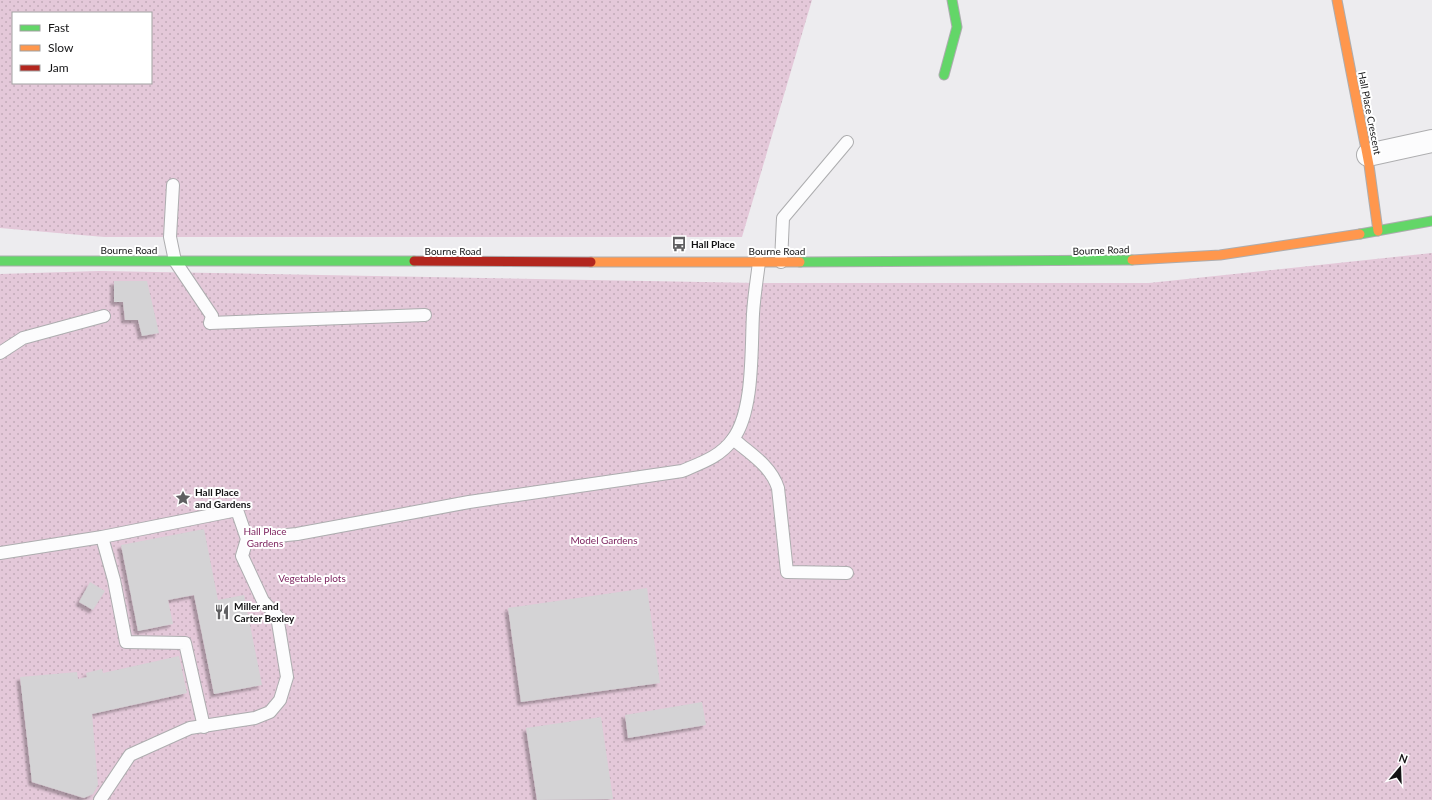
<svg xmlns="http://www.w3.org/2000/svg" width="1432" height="800" font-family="Lato,sans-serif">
	<defs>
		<pattern id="park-dots" width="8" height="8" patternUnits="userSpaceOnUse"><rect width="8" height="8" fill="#e4c8d9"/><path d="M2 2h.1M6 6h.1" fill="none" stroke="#c3abb9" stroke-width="1.8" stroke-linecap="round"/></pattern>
		<filter id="shadow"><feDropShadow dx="-3.5" dy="3.5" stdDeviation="1" flood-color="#0004"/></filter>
	</defs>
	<rect width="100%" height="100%" fill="#edecef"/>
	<g fill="url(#park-dots)" fill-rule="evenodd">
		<path d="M0 0H812L742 237H104L0 228ZM13 13H151V83H13Z"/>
		<path d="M1432 253V800H0V274L99 271 757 283H1149Z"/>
	</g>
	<g fill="#d4d3d5" filter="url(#shadow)">
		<path d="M114 281H147L159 333 142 336 138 320H125L123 302H114Z"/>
		<path d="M204 529 218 600 244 595 262 685 214 694 194 595 168 600 173 624 138 631 121 545Z"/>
		<path d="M90 582 105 591 93 610 79 602Z"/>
		<path d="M647 588 660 683 521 702 508 608Z"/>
		<path d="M179 656 187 693 92 714 98 785 93 794 84 798 32 782 20 677 77 672 78 679 87 677 86 673 102 669 103 673Z"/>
		<path d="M702 702 706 725 628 738 625 715Z"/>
		<path d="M601 717 613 799 537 800 526 728Z"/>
	</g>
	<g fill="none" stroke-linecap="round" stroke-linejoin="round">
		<g stroke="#adadaf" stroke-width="14">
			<g id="lane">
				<path d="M173 185 170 237 175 261 212 316 210 323 425 315"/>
				<path d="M781 262 783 218 847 142"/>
				<path d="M0 353 23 338 104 316"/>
				<path d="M733 439C750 453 771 466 778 488L787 572 847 573"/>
				<path d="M102 537 114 580 126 642 185 643 204 727"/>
				<path d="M247 539 297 534 469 502 682 471C701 463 720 457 733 439 754 411 751 349 753 314 754 296 757 279 759 262"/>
				<path d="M0 553 102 537 237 510 247 539 242 556 263 601 277 616 287 677 280 700 270 712 255 718 190 728 130 755 100 800"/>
			</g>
		</g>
		<g stroke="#adadaf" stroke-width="24">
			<path id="street" d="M1368 155 1432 141"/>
		</g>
		<g stroke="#adadaf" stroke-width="11">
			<g id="fast">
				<path d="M944 75 957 27 952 0"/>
				<path d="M1360 234 1432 221"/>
				<path d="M0 261H414"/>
				<path d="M800 262 1132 260"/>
			</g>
		</g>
		<g stroke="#adadaf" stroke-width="11">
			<g id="slow">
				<path d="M1337 0 1369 165 1378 231"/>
				<path d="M1132 260 1220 255 1360 234"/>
				<path d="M591 262H800"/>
			</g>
		</g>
		<g stroke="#adadaf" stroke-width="11">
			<path id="jam" d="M414 261 591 262"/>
		</g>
		<use href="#lane" stroke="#fcfcfd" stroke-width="12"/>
		<use href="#street" stroke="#fcfcfd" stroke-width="22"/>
		<use href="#fast" stroke="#63d668" stroke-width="9"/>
		<use href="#slow" stroke="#ff974d" stroke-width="9"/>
		<use href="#jam" stroke="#b3261e" stroke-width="9"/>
	</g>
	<defs>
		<g id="bus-bare" transform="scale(1.2)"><path d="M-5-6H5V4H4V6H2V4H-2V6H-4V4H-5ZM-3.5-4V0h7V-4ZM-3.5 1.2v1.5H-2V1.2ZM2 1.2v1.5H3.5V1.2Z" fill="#5f5f61" stroke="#fff" stroke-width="2.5" paint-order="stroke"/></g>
		<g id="sight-bare" transform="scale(1.2)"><path d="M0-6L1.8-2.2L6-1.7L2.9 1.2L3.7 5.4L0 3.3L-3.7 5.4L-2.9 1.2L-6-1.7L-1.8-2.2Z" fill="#5f5f61" stroke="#fff" stroke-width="2.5" paint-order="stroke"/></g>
		<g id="restaurant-bare" transform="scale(1.2)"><path d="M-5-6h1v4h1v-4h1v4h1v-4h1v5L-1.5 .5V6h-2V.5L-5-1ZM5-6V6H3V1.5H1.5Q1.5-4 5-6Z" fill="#5f5f61" stroke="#fff" stroke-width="2.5" paint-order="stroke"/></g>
	</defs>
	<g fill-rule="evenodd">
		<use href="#bus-bare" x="679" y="244"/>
		<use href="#sight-bare" x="183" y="498"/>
		<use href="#restaurant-bare" x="222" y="612"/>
	</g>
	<g text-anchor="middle" stroke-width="4" stroke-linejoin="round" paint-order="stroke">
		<g font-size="10" fill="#131314" stroke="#fff">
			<text transform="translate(1370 113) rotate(79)" y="4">Hall Place Crescent</text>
			<text x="129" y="254">Bourne Road</text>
			<text transform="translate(1101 250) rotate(-2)" y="4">Bourne Road</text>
			<text x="453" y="255">Bourne Road</text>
			<text x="777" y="255">Bourne Road</text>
		</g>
		<g font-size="10" font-weight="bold" fill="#131314" stroke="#fff" text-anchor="start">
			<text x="691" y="248">Hall Place</text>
			<text x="195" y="496">Hall Place<tspan x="195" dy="12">and Gardens</tspan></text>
			<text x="234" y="610">Miller and<tspan x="234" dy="12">Carter Bexley</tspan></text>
		</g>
		<g font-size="10" fill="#7d245f" stroke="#fff">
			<text x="265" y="535">Hall Place<tspan x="265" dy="12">Gardens</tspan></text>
			<text x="604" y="544">Model Gardens</text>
			<text x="312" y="582">Vegetable plots</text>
		</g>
	</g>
	<rect x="12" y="12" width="140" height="72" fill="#ffffff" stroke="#a1a1a1"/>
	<rect x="20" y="25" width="20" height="6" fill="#63d668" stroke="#a1a1a1"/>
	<text x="48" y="32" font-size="12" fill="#131314">Fast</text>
	<rect x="20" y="45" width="20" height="6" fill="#ff974d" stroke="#a1a1a1"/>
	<text x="48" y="52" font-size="12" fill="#131314">Slow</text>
	<rect x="20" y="65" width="20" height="6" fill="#b3261e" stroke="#a1a1a1"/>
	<text x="48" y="72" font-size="12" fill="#131314">Jam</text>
	<g transform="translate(1400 768) rotate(19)" stroke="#ffffff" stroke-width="3" paint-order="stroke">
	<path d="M0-3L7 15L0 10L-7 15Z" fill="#131314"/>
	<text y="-6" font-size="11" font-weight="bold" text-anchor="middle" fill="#131314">N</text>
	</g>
</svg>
